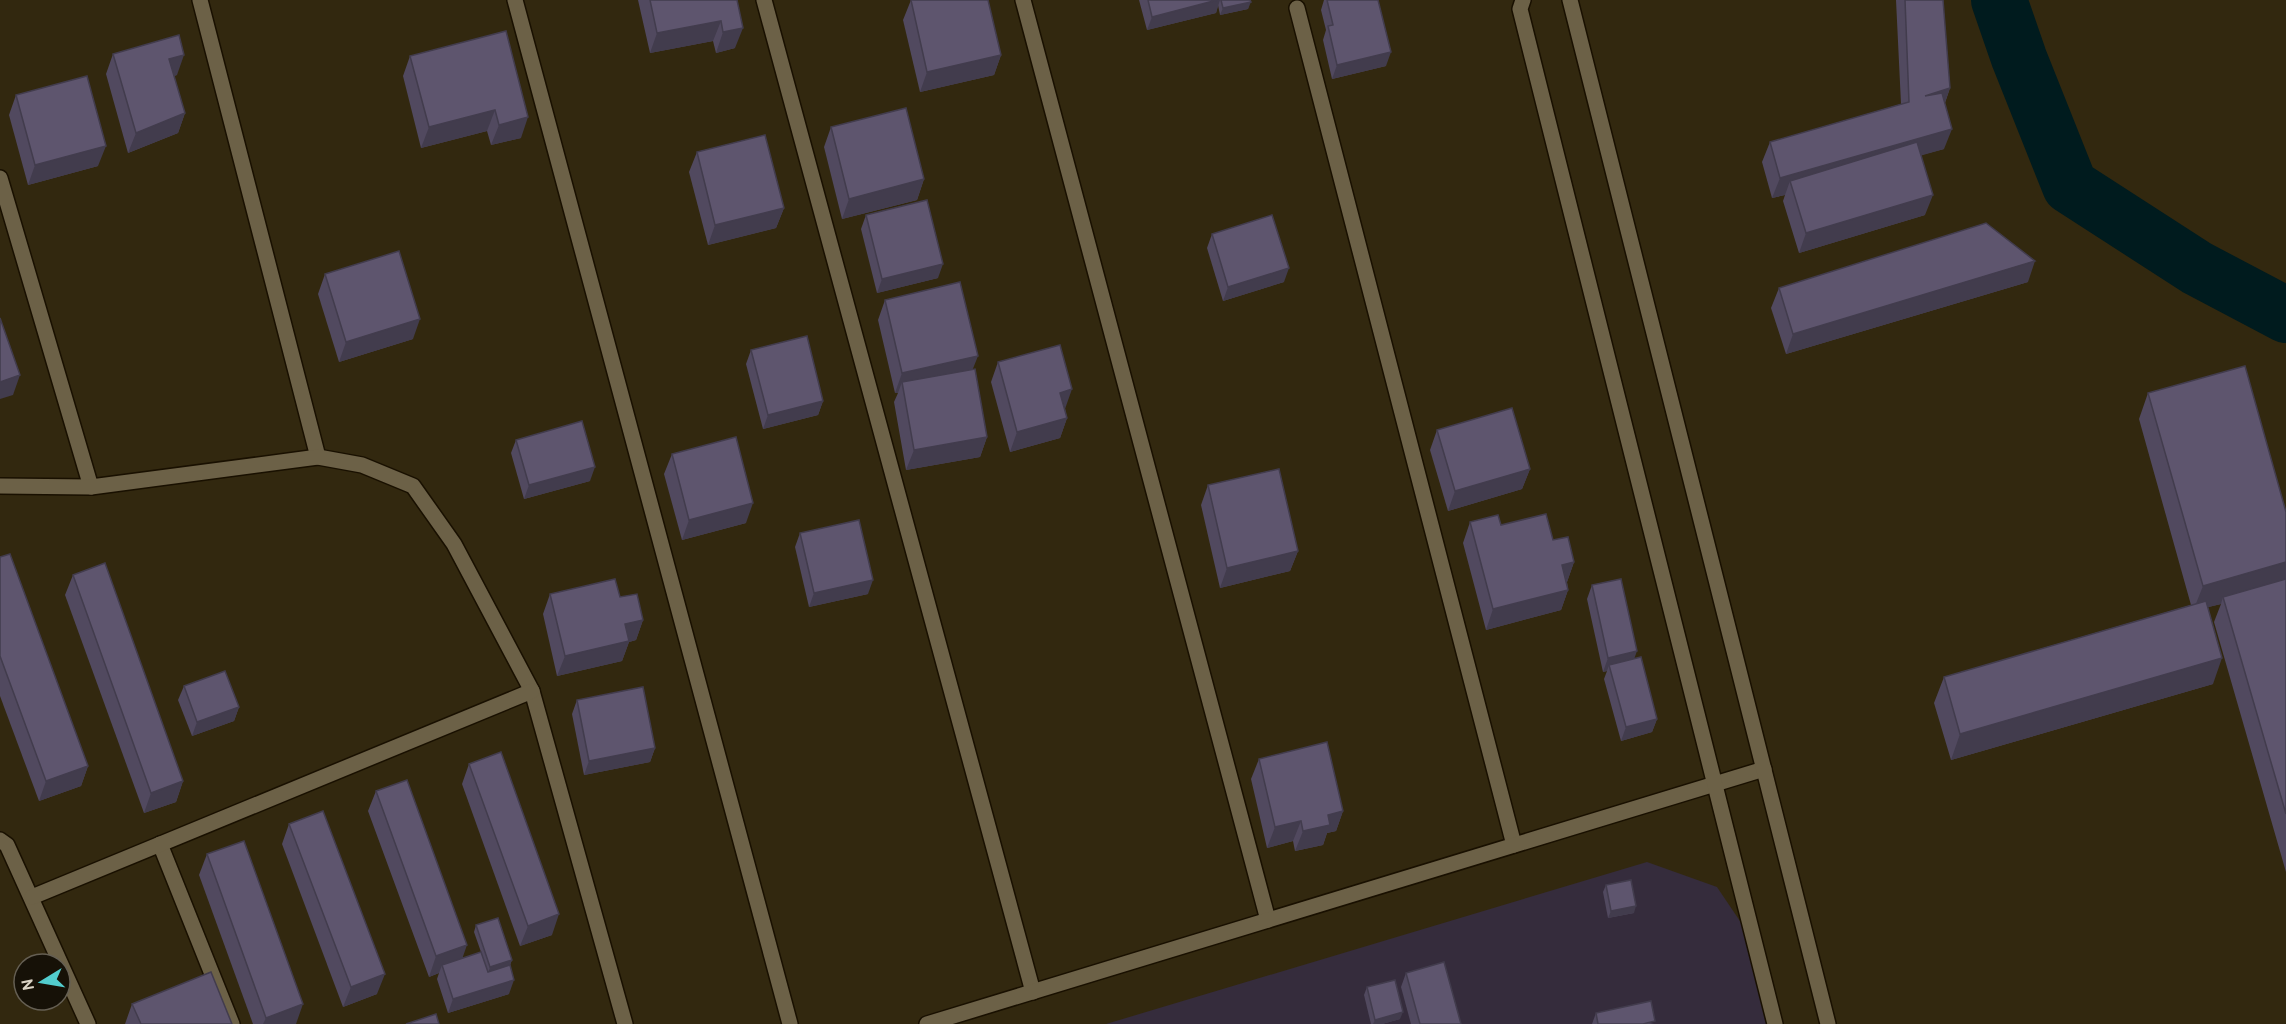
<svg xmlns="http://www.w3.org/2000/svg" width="2286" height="1024" font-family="Overpass,sans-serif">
	<rect width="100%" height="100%" fill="#32280f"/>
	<path fill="#352c3c" d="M1647 862 1717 887 1748 933 1771 1024H1106Z"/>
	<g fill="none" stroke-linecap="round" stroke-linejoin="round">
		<path stroke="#001b1e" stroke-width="56" d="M1999 0 2019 58 2070 186 2197 268 2286 315"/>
		<g stroke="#191000" stroke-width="18">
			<g id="street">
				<path d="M200 0 318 457"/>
				<path d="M515 0 790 1024"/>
				<path d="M764 0 1033 992"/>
				<path d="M1023 0 1268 920"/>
				<path d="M1297 8 1514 845"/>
				<path d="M0 178 91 487"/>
				<path d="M0 486 91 487 318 457 362 465 413 486 454 544 532 691 625 1024"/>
				<path d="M0 840 7 845 88 1024"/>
				<path d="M160 844 232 1024"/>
				<path d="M32 897 532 691"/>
				<path d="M927 1024 1764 769"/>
			</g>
		</g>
		<g stroke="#191000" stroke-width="18">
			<g id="secondary">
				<path d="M1523 0 1520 9 1775 1024"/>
				<path d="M1570 0 1828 1024"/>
			</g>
		</g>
		<use href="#street" stroke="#6c6147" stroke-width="15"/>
		<use href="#secondary" stroke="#6c6147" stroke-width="15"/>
	</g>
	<g fill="#51495f">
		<path d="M638 0H737L735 48 716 53 713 41 650 53Z"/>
		<path d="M911 0 1001 55 994 75 920 92 903 20Z"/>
		<path d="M1139 0H1250L1248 9 1220 15 1218 5 1216 13 1147 30Z"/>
		<path d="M1324 0H1378L1386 66 1332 79 1323 40 1326 30 1321 10Z"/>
		<path d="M1896 0H1943L1950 88 1945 103 1944 149 1921 155 1925 215 1799 253 1783 201 1785 195 1772 198 1762 162 1770 142 1901 104Z"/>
		<path d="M506 31 521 138 491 145 487 131 421 148 403 76 410 56Z"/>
		<path d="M113 54 177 75 174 76 185 113 178 133 128 153 106 74Z"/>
		<path d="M16 95 98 166 28 185 9 115Z"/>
		<path d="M831 127 924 179 917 200 842 219 824 147Z"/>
		<path d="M697 152 784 208 776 228 708 245 689 172Z"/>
		<path d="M866 215 938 278 877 293 861 229Z"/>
		<path d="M1212 234 1284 282 1223 301 1207 248Z"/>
		<path d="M325 274 413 339 339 362 318 294Z"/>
		<path d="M2028 282 1786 354 1771 308 1779 288Z"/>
		<path d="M885 300 973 369 987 437 980 457 906 470 894 402 898 393H895L878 320Z"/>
		<path d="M751 350 823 401 818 415 763 429 746 364Z"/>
		<path d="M998 362 1065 409 1067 418 1060 438 1010 452 991 382Z"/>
		<path d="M2148 393 2286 512V872L2214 622 2221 604 2208 607 2213 684 1951 760 1934 703 1944 677 2191 605 2139 419Z"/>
		<path d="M1437 430 1530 469 1522 489 1448 511 1430 450Z"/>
		<path d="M516 440 590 481 524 499 511 453Z"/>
		<path d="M672 454 746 523 682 540 664 474Z"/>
		<path d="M1208 485 1298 551 1290 571 1220 588 1201 505Z"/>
		<path d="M1470 522 1501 525 1553 540 1574 562 1567 582 1568 590 1561 610 1486 630 1463 543Z"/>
		<path d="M800 533 868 594 809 607 795 547Z"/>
		<path d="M0 557 88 766 81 786 39 801 0 696Z"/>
		<path d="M73 575 183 781 176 802 144 813 65 595Z"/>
		<path d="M1592 585 1635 659 1657 719 1652 732 1621 741 1604 679 1607 671 1603 672 1587 599Z"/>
		<path d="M550 594 620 597 643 620 636 640 629 642 622 661 557 676 543 614Z"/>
		<path d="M184 686 239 707 234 721 192 736 178 700Z"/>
		<path d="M577 700 655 748 650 762 584 775 572 714Z"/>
		<path d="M1259 759 1343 811 1336 831 1327 833 1323 845 1295 851 1293 841 1267 848 1251 779Z"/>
		<path d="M469 764 552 935 520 946 462 784Z"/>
		<path d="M376 791 463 958 481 952 474 932 476 925 512 960 510 965 509 994 448 1013 437 979 439 973 429 977 368 811Z"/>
		<path d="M289 824 377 994 343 1007 282 844Z"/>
		<path d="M207 854 296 1024H253L199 875Z"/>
		<path d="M1606 885 1634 913 1608 918 1603 892Z"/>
		<path d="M1406 973 1461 1024H1411L1401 987Z"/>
		<path d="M1367 987 1400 1019 1382 1024H1371L1364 995Z"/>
		<path d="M132 1004 232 1024H125Z"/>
		<path d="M1596 1013 1654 1024H1592Z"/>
	</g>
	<g fill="#423c4d">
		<path d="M1217 0H1220L1216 13 1147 30 1152 17Z"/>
		<path d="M1251 2 1248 9 1220 15 1223 8Z"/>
		<path d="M721 21 713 41 650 53 657 33Z"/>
		<path d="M743 28 735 48 716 53 723 32Z"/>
		<path d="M1391 52 1386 66 1332 79 1337 65Z"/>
		<path d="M184 55 177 75 162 79 169 59Z"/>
		<path d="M1001 55 994 75 920 92 927 72Z"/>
		<path d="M1950 88 1943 108 1925 96Z"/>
		<path d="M495 110 487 131 421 148 429 127Z"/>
		<path d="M185 113 178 133 128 153 136 133Z"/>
		<path d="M528 117 521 138 491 145 499 125Z"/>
		<path d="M1952 129 1944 149 1794 192 1790 181 1785 195 1772 198 1780 178Z"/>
		<path d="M106 146 98 166 28 185 35 165Z"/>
		<path d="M924 179 917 200 842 219 849 199Z"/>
		<path d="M1933 195 1925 215 1799 253 1806 233Z"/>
		<path d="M784 208 776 228 708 245 715 225Z"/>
		<path d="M2035 261 2028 282 1786 354 1793 334Z"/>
		<path d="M943 264 938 278 877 293 882 279Z"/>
		<path d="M1289 268 1284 282 1223 301 1228 287Z"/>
		<path d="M420 319 413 339 339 362 346 342Z"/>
		<path d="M978 356 970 376 902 382 898 393H895L902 373Z"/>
		<path d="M20 375 13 395 0 399V382Z"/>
		<path d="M1072 389 1065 409 1060 393Z"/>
		<path d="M823 401 818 415 763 429 768 415Z"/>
		<path d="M1067 418 1060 438 1010 452 1017 432Z"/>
		<path d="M987 437 980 457 906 470 914 450Z"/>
		<path d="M595 467 590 481 524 499 529 485Z"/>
		<path d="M1530 469 1522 489 1448 511 1455 491Z"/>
		<path d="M753 503 746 523 682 540 689 520Z"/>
		<path d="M1298 551 1290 571 1220 588 1227 568Z"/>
		<path d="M1574 562 1567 582 1562 565Z"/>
		<path d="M2286 562V585L2223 597 2221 604 2193 611 2203 586Z"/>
		<path d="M873 580 868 594 809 607 814 593Z"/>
		<path d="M1568 590 1561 610 1486 630 1493 609Z"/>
		<path d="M643 620 636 640 629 642 622 661 557 676 565 656 625 624Z"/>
		<path d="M1637 651 1632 665H1609L1607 671 1603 672 1608 658Z"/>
		<path d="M2222 658 2213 684 1951 760 1960 734Z"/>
		<path d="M239 707 234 721 192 736 197 722Z"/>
		<path d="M1657 719 1652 732 1621 741 1626 727Z"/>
		<path d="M655 748 650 762 584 775 589 761Z"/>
		<path d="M88 766 81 786 39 801 46 781Z"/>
		<path d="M183 781 176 802 144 813 151 793Z"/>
		<path d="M1343 811 1336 831 1327 833 1323 845 1295 851 1303 831 1328 815Z"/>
		<path d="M1301 821 1293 841 1267 848 1275 827Z"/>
		<path d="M1636 906 1634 913 1608 918 1611 911Z"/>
		<path d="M559 914 552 935 520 946 528 926Z"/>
		<path d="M467 945 460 965H442L439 973 429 977 436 956Z"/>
		<path d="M512 960 509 967 488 974 490 967Z"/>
		<path d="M385 974 377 994 343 1007 351 987Z"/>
		<path d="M514 980 509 994 448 1013 453 999Z"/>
		<path d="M303 1004 296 1024H263L266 1018Z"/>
		<path d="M1403 1012 1400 1019 1382 1024H1373L1375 1020Z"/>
	</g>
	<g fill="#5e556e" stroke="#423c4d" stroke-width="1.5">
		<path d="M650 0H737L743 28 723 32 721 21 657 33Z"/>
		<path d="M911 0H988L1001 55 927 72Z"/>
		<path d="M1148 0H1217L1152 17Z"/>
		<path d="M1221 0H1250L1251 2 1223 8Z"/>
		<path d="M1327 0H1378L1391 52 1337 65 1328 26 1333 25Z"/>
		<path d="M1905 0H1943L1950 88 1925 96 1942 93 1952 129 1780 178 1770 142 1909 102Z"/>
		<path d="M506 31 528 117 499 125 495 110 429 127 410 56Z"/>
		<path d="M179 35 184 55 169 59 185 113 136 133 113 54Z"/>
		<path d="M87 76 106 146 35 165 16 95Z"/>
		<path d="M906 108 924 179 849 199 831 127Z"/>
		<path d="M765 135 784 208 715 225 697 152Z"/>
		<path d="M1917 142 1933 195 1806 233 1790 181Z"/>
		<path d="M927 200 943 264 882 279 866 215Z"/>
		<path d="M1272 215 1289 268 1228 287 1212 234Z"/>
		<path d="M1986 223 2035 261 1793 334 1779 288Z"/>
		<path d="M399 251 420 319 346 342 325 274Z"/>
		<path d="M960 282 978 356 902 373 885 300Z"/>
		<path d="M0 318 20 375 0 382Z"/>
		<path d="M807 336 823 401 768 415 751 350Z"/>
		<path d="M1060 345 1072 389 1060 393 1067 418 1017 432 998 362Z"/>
		<path d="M2245 366 2286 512V562L2203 586 2148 393Z"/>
		<path d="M975 369 987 437 914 450 902 382Z"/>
		<path d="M1512 408 1530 469 1455 491 1437 430Z"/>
		<path d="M582 421 595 467 529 485 516 440Z"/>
		<path d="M736 437 753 503 689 520 672 454Z"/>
		<path d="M1279 469 1298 551 1227 568 1208 485Z"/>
		<path d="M1546 514 1553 540 1568 537 1574 562 1562 565 1568 590 1493 609 1470 522 1498 515 1501 525Z"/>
		<path d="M859 520 873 580 814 593 800 533Z"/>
		<path d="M10 554 88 766 46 781 0 656V557Z"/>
		<path d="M105 563 183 781 151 793 73 575Z"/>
		<path d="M615 579 620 597 637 594 643 620 625 624 629 641 565 656 550 594Z"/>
		<path d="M1621 579 1637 651 1608 658 1592 585Z"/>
		<path d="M2286 579V814L2223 597Z"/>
		<path d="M2206 601 2222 658 1960 734 1944 677Z"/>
		<path d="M1641 657 1657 719 1626 727 1609 665Z"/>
		<path d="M225 671 239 707 197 722 184 686Z"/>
		<path d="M643 687 655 748 589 761 577 700Z"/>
		<path d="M1327 742 1343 811 1328 815 1330 825 1303 831 1301 821 1275 827 1259 759Z"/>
		<path d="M501 752 559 914 528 926 469 764Z"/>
		<path d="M407 780 467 945 436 956 376 791Z"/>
		<path d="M323 811 385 974 351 987 289 824Z"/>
		<path d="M244 841 303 1004 266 1018 207 854Z"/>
		<path d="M1631 880 1636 906 1611 911 1606 885Z"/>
		<path d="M498 918 512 960 490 967 476 925Z"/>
		<path d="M481 952 488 972 510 965 514 980 453 999 442 965Z"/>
		<path d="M1444 962 1461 1024H1420L1406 973Z"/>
		<path d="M211 972 232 1024H141L132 1004Z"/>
		<path d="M1395 980 1403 1012 1375 1020 1367 987Z"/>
		<path d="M1651 1001 1655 1021 1643 1024H1598L1596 1013Z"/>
		<path d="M436 1014 439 1024H406Z"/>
	</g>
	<g transform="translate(42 982) rotate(259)"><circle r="28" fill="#161107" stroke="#655f53" stroke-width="1.5"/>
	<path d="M0-4.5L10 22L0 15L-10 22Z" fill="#52cdce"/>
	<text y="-9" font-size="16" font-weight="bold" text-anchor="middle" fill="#dbd4c6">N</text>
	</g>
</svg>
